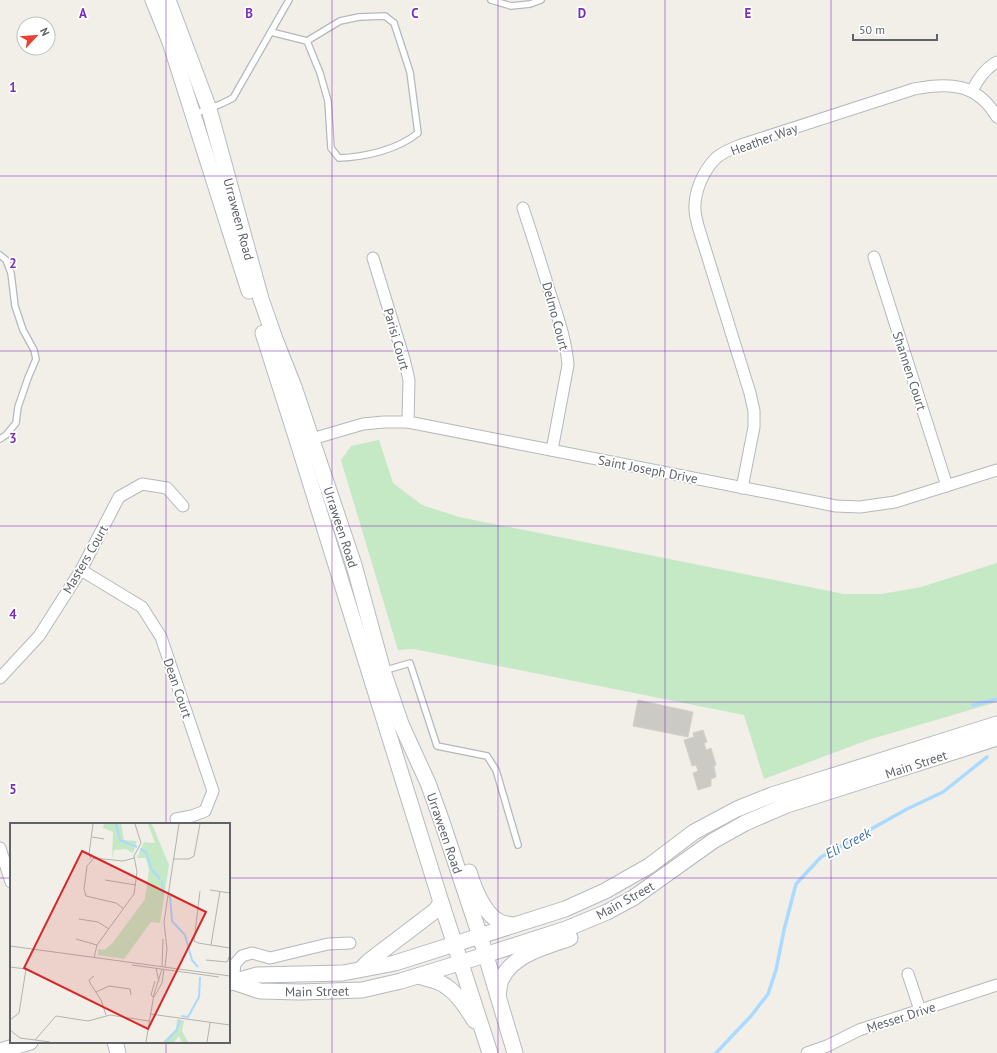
<svg xmlns="http://www.w3.org/2000/svg" width="997" height="1053" font-family="'PT Sans',sans-serif">
	<rect width="100%" height="100%" fill="#f1efe8"/>
	<path fill="#c5e8c5" d="M379 440 393 483 422 505 459 517 844 594H882L921 587 997 563V702L868 740 764 779 744 715 414 649 398 650 341 460 351 446Z"/>
	<g fill="none" stroke-linecap="round" stroke-linejoin="round">
		<g stroke="#aadaff" stroke-width="3.5">
			<path d="M973 705 997 699"/>
			<path d="M716 1053 751 1016 768 994 776 970 784 930 796 884 821 857 907 809 943 792 987 757"/>
		</g>
	</g>
	<g fill="#cccac5" stroke="#d6d1c6">
		<path d="M638 700 693 712 688 737 633 726Z"/>
		<path d="M703 730 707 742 704 743 706 750 711 748 716 765 714 766 716 777 711 779V786L698 790 693 773 698 771 696 765 692 766 684 740 694 737 693 733Z"/>
	</g>
	<g fill="none" stroke-linecap="round" stroke-linejoin="round">
		<g stroke="#b5b8bc" stroke-width="8">
			<g id="lane">
				<path d="M491 0 511 6 530 4 541 0"/>
				<path d="M271 32 307 41 340 21 359 17 385 16 394 23 410 72 418 133C397 150 365 157 339 158L331 148 328 101 320 73 307 41"/>
				<path d="M194 114 221 104 233 98 289 0"/>
				<path d="M0 255 6 260 11 273 15 306 23 330 34 350 36 359 28 378 18 407 16 423 6 435 0 439"/>
				<path d="M383 671 410 663 437 746 487 756 496 770 518 845"/>
			</g>
		</g>
		<g stroke="#b5b8bc" stroke-width="13">
			<g id="street">
				<path d="M972 91C978 79 985 68 997 62"/>
				<path d="M523 208C532 235 541 263 549 290 557 315 566 339 568 365L552 450"/>
				<path d="M874 257 947 486"/>
				<path d="M373 258 404 359 409 380 408 422"/>
				<path d="M305 441 363 424 384 422H408L836 506 860 507 895 502 997 470"/>
				<path d="M742 488 754 427V411L750 393 698 226C697 221 695 215 695 210 694 192 703 171 716 158 723 152 733 148 741 145L914 89C949 82 977 83 997 117"/>
				<path d="M81 570 142 607 161 637 213 791 205 811 192 816 176 819"/>
				<path d="M0 678 39 636 81 570 119 497 142 484 167 488 183 506"/>
				<path d="M0 848 11 882"/>
				<path d="M908 974 920 1010"/>
				<path d="M233 982 235 964 242 956 252 953 270 958 328 944 350 943"/>
				<path d="M807 1053 827 1046 859 1030 997 985"/>
			</g>
		</g>
		<g stroke="#b6babf" stroke-width="17">
			<g id="secondary">
				<path d="M153 0 170 42 249 291"/>
				<path d="M168 0 209 109 261 299 275 339 294 387 354 565 383 671 401 724 428 783 441 819 480 936 515 1053"/>
				<path d="M263 333 298 443 441 902 490 1053"/>
				<path d="M469 872C474 888 484 914 500 922 504 924 509 924 512 925"/>
				<path d="M361 969 369 961 436 910 441 902"/>
				<path d="M418 976C427 979 439 980 447 987 459 995 467 1009 475 1021"/>
				<path d="M233 982 260 991 300 992 362 990 401 981 485 955 566 929 607 912 633 898 713 841 745 823 787 805 997 738"/>
				<path d="M229 983 257 975 343 973 395 963 565 909 605 891 649 866 694 832 737 809 772 795 997 724"/>
				<path d="M498 996C499 990 499 983 502 978 515 953 547 947 570 938"/>
				<path d="M115 1042 118 1053"/>
				<path d="M0 1051 30 1042"/>
			</g>
		</g>
		<use href="#lane" stroke="#fff" stroke-width="5.5"/>
		<use href="#street" stroke="#fff" stroke-width="11"/>
		<use href="#secondary" stroke="#fff" stroke-width="15"/>
	</g>
	<path fill="none" stroke="#7b2cbf" stroke-width="1" stroke-opacity="0.55" d="M166 0V824M332 0V1053M498 0V1053M665 0V1053M831 0V1053M0 176H997M0 351H997M0 526H997M0 702H997M0 878H11M229 878H997M166 1042V1053"/>
	<g text-anchor="middle" stroke-width="3.5" stroke-linejoin="round" paint-order="stroke">
		<g font-size="13" fill="#5f6368" stroke="#fff">
			<text transform="translate(764 139) rotate(-20)" y="5">Heather Way</text>
			<text transform="translate(239 219) rotate(75)" y="5">Urraween Road</text>
			<text transform="translate(556 316) rotate(75)" y="5">Delmo Court</text>
			<text transform="translate(397 339) rotate(74)" y="5">Parisi Court</text>
			<text transform="translate(910 371) rotate(72)" y="5">Shannen Court</text>
			<text transform="translate(648 469) rotate(11)" y="5">Saint Joseph Drive</text>
			<text transform="translate(341 527) rotate(72)" y="5">Urraween Road</text>
			<text transform="translate(85 559) rotate(-60)" y="5">Masters Court</text>
			<text transform="translate(178 688) rotate(71)" y="5">Dean Court</text>
			<text transform="translate(916 764) rotate(-18)" y="5">Main Street</text>
			<text transform="translate(445 833) rotate(71)" y="5">Urraween Road</text>
			<text transform="translate(625 900) rotate(-29)" y="5">Main Street</text>
			<text transform="translate(317 991) rotate(-1)" y="5">Main Street</text>
			<text transform="translate(901 1017) rotate(-18)" y="5">Messer Drive</text>
		</g>
		<g font-size="14" font-style="italic" fill="#4174aa" stroke="#fff">
			<text transform="translate(848 843) rotate(-28)" y="5">Eli Creek</text>
		</g>
	</g>
	<g transform="translate(10 823)">
		<rect width="220" height="220" fill="#f1efe8"/>
		<path d="M94 1H111L114 17 127 18 123 30 116 26 104 27 102 36 103 9 93 5ZM138 1H142L159 42 150 100 141 99 114 136 88 132V126L94 127 102 121 135 76 139 47 136 35H127L134 19 145 20ZM167 196 174 198 172 208 178 219H172L169 213 164 219H153L166 206Z" fill="#c5e8c5"/>
		<path fill="none" stroke="#aadaff" stroke-width="2" d="M106 1 110 17 127 24M130 26 136 29 142 47 150 56M152 58 153 71M160 73 162 98 175 112 182 137 188 144M171 193 178 194 189 174 190 154M155 219 166 208 170 197"/>
		<path fill="none" stroke="#b3b3b1" stroke-width="1" d="M82 14 94 16M81 36 79 31 83 1M164 36H179L184 33 190 1M95 57 126 62M200 67 220 70M190 68 184 118 188 120 220 125M114 86 106 80 76 73 74 66 77 43 84 35 113 38 124 35M69 96 88 99 99 106M66 116 87 122M201 122 210 68M0 123 220 153M84 135 87 122 124 71 127 49 124 33 131 20 125 1M196 137 217 139 220 132M122 142 209 154M0 144 16 146 9 190 0 197M152 144 153 116M155 144 157 126 154 99 169 1M146 145 149 159M84 153 79 157 80 160 91 177 96 192M86 169 99 163 120 166 121 172M143 174 141 172 145 158M144 174 152 160 154 146M140 191 220 202M0 207 10 215 40 219M25 217 46 193 78 198 100 192 139 198M136 219 144 171 152 146M197 219 200 200"/>
		<path fill="#d62828" fill-opacity="0.15" stroke="#d62828" stroke-width="2" d="M72 28 196 89 138 206 14 145Z"/>
		<rect width="220" height="220" fill="none" stroke="#5f6368" stroke-width="2"/>
	</g>
	<g font-size="13" text-anchor="middle" font-weight="bold" fill="#7b2cbf" stroke="#fff" stroke-width="3.5" stroke-linejoin="round" paint-order="stroke">
		<text x="83" y="18">A</text>
		<text x="249" y="18">B</text>
		<text x="415" y="18">C</text>
		<text x="582" y="18">D</text>
		<text x="748" y="18">E</text>
		<text x="13" y="92">1</text>
		<text x="13" y="268">2</text>
		<text x="13" y="443">3</text>
		<text x="13" y="619">4</text>
		<text x="13" y="794">5</text>
	</g>
	<g transform="translate(36 36) rotate(64)"><circle r="19" fill="#ffffff" stroke="#bfc1c3"/>
	<path d="M0-3L7 15L0 10L-7 15Z" fill="#ea4335"/>
	<text y="-6" font-size="11" font-weight="bold" text-anchor="middle" fill="#5f6368">N</text>
	</g>
	<path d="M853 34v6h84v-6" fill="none" stroke="#5f6368" stroke-width="2"/>
	<text x="859" y="34" font-size="12" fill="#5f6368" stroke="#ffffff" stroke-width="3" paint-order="stroke">50 m</text>
</svg>
